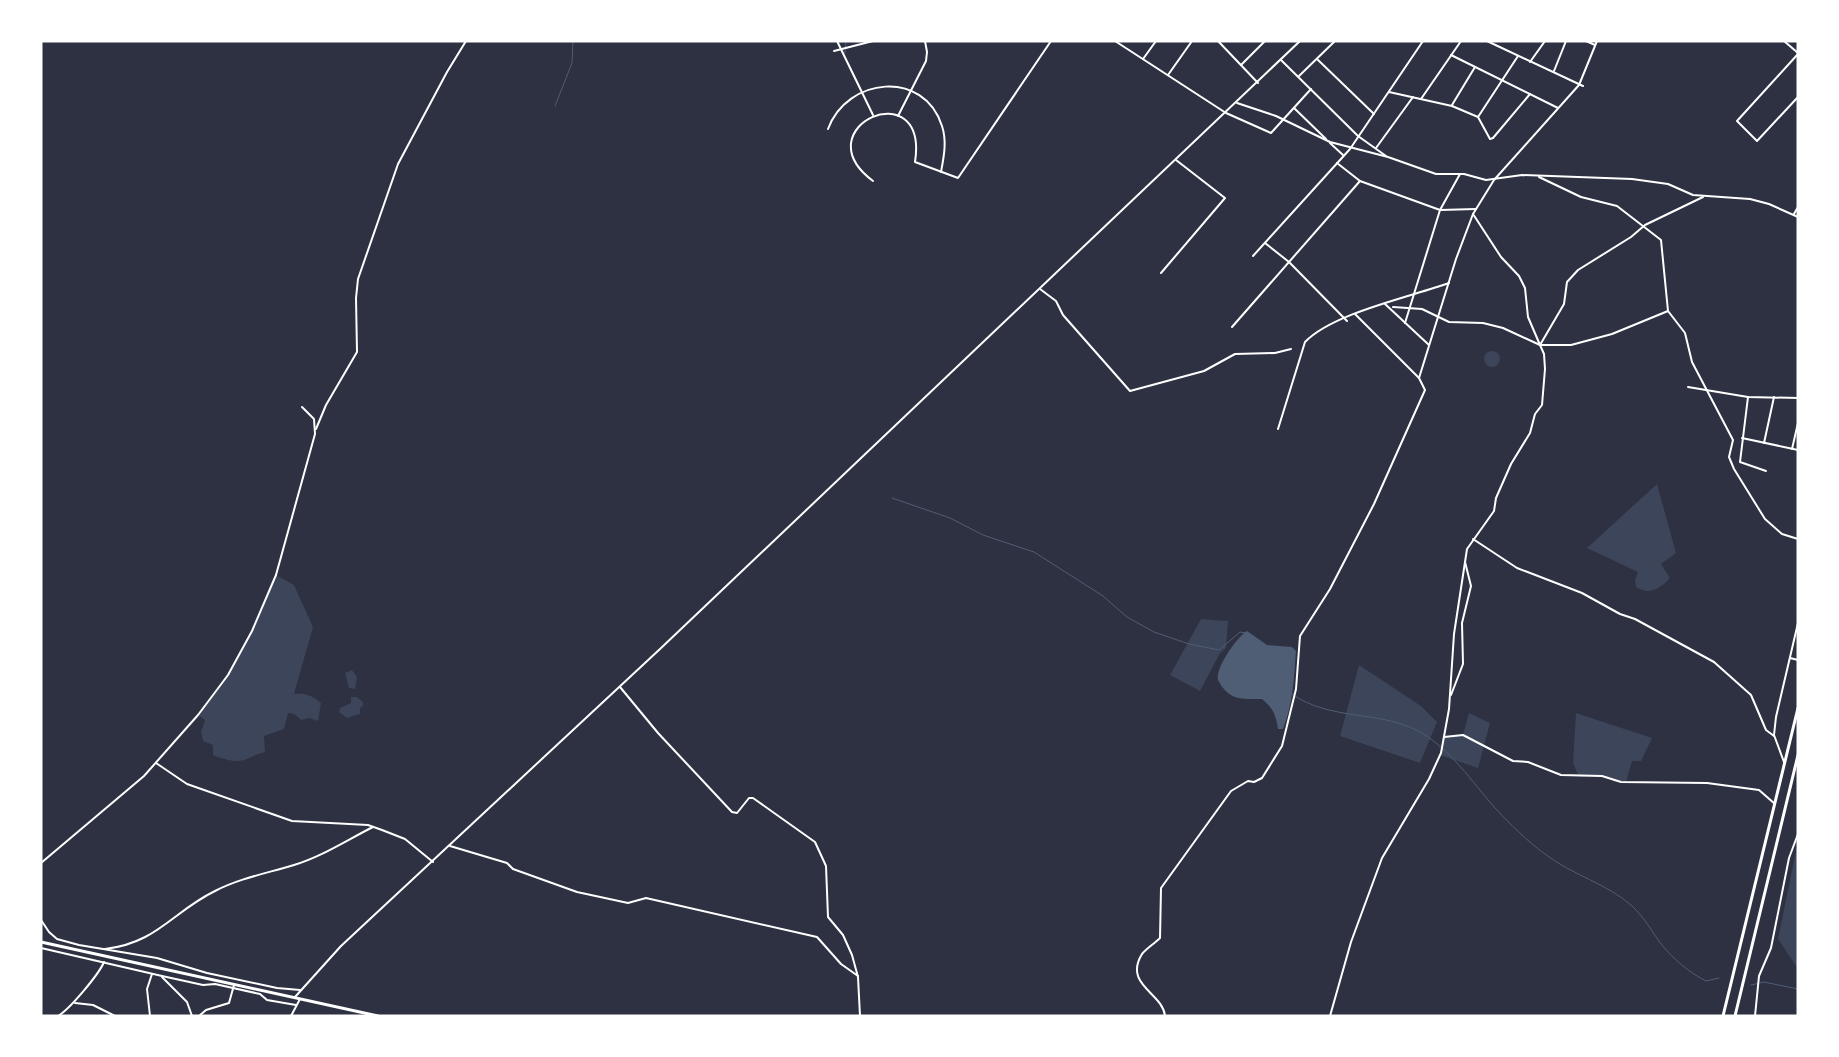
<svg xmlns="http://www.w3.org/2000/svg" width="1839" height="1057" font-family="Jost,sans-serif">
	<rect width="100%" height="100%" fill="#2d3142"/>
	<g fill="#3c4559">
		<circle cx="1492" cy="359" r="8"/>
		<path d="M1657 484 1676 553 1661 564 1670 578C1661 588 1649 596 1636 587L1635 581 1638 572 1587 548Z"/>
		<path d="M276 575 294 585 313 627 294 694C304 692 313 696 321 703L318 721 309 718 301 720 294 714 288 713 284 729 264 736 265 752C249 756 246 764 228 760 223 758 218 758 213 755V745L203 741 201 732 205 720 198 715C233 672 255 625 276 575Z"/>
		<path d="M1201 619 1228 621 1226 648 1220 653 1200 691 1170 675Z"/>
		<path d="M1359 665 1421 706 1437 722 1420 763 1340 736Z"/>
		<path d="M352 670 357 677 355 689 349 688 345 673Z"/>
		<path d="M351 697H357L363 702V706L360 708V714L347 718 339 712 340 708 351 703Z"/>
		<path d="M1469 713 1490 723 1478 768 1440 755 1444 737 1463 735Z"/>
		<path d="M1576 713 1652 738 1641 761H1632L1626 782H1616L1602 776 1579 777 1573 763Z"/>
		<path d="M1798 841V969L1778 939Z"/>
	</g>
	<path fill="#4f5d75" d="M1247 631 1267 645 1292 647 1296 651C1294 678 1293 704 1283 729H1278C1276 715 1273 708 1262 699 1241 699 1229 701 1218 680 1215 668 1237 637 1247 631Z"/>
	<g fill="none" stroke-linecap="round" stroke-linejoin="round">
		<g stroke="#4f5d75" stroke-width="1">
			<path d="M845 53 846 41"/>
			<path d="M555 106 572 63 573 41"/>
			<path d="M892 498 950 518 983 535 1034 552 1103 596 1127 617 1154 632 1189 644 1219 650 1240 632 1246 633"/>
			<path d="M1292 694C1330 721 1378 710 1418 731 1450 748 1472 782 1495 808 1510 824 1527 841 1545 854 1572 875 1608 884 1632 906 1645 918 1652 932 1662 945 1673 959 1690 973 1706 981L1719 978"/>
			<path d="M1751 985 1764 982 1798 989"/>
		</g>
		<g stroke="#fff" stroke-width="2">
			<path d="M837 41 873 115"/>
			<path d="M1115 41 1226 113 1271 133 1311 89"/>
			<path d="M1218 41 1258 83"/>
			<path d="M1487 41 1583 86"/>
			<path d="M1586 41 1595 45"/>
			<path d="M1784 41 1798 53"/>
			<path d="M834 51 873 41"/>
			<path d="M1798 54 1737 121 1757 141 1798 97"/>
			<path d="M1451 55 1558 108"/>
			<path d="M1143 59 1156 41"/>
			<path d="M1317 59 1374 114"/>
			<path d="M1281 60 1358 136 1386 156"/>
			<path d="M1530 62 1545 41"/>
			<path d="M1241 65 1265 41"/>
			<path d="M1554 71 1566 41"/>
			<path d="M1168 75 1192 41"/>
			<path d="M1299 76 1335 41"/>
			<path d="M1389 92 1452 106 1478 117 1490 139 1493 138 1530 94"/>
			<path d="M1421 99 1461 41"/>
			<path d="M1237 103 1276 116 1330 142 1388 157 1436 174H1464L1486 180 1522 175 1632 179 1668 184 1693 195 1750 199 1769 204 1798 217"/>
			<path d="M1452 105 1475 67"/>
			<path d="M1294 108 1326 139"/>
			<path d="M898 116 926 61 927 52 925 41"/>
			<path d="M1478 117 1518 56"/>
			<path d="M828 129C847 77 924 69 942 126 947 141 944 156 941 172"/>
			<path d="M1330 143 1343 155"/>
			<path d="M1376 148 1413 97"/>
			<path d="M1337 163 1360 181 1440 210 1476 209"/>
			<path d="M1539 177 1581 197 1617 206 1661 240 1668 311 1685 333 1692 362 1733 440 1729 457 1734 469 1765 519 1782 534 1798 539"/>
			<path d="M873 181C801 127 929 71 915 162L958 178 1051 41"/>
			<path d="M1473 214 1501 257 1519 276 1525 288 1528 317 1540 345"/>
			<path d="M1794 214 1798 207"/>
			<path d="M1265 243 1289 262 1347 321"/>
			<path d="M1253 256 1350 149 1423 41"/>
			<path d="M1161 273 1225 198 1176 160"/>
			<path d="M1040 289 1056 301 1063 315 1130 391 1204 371 1235 354 1275 353 1291 349"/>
			<path d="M1385 304 1429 345"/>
			<path d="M1405 323 1440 210 1460 174"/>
			<path d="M1232 327 1360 181"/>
			<path d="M1540 345 1564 304 1567 282 1578 270 1631 237 1645 225 1703 197"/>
			<path d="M1540 345H1571L1612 334 1668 311"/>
			<path d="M1419 378 1456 259 1473 214 1494 180 1579 85 1597 41"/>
			<path d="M1688 387 1748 397 1798 398"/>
			<path d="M1748 397 1740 462 1766 471"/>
			<path d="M316 429 326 405 357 352 356 298 358 279 398 164 447 72 466 41"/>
			<path d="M1278 429 1305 342C1333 313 1410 297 1449 283"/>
			<path d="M1742 438 1798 450"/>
			<path d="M1764 443 1774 397"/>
			<path d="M1792 449 1798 423"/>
			<path d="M1473 539 1517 568 1582 593 1620 614 1635 619 1714 662 1751 695 1766 730 1774 736"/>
			<path d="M1790 658 1798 660"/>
			<path d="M620 687 658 733 732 812 737 813 749 798H753L815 842 826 866 828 917 843 935 852 955 858 977 860 1016"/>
			<path d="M1451 695 1463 664 1462 623 1471 586 1465 562"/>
			<path d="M1444 737 1463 735 1513 761 1528 762 1561 775 1602 776 1621 782 1707 783 1759 790 1775 804"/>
			<path d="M1784 762 1774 735 1776 717 1798 623"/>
			<path d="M156 763 187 784 292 821 368 825 382 830 405 839 433 862"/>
			<path d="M450 846 507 863 513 869 577 892 628 903 646 898 817 937 841 964 858 976"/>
			<path d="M41 863 144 776 198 715 228 675 252 631 276 575 315 434 314 419 302 407"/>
			<path d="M41 920 49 932 57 939 79 945 157 958 207 973 277 988 300 990"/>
			<path d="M41 948 162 976 203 985 215 984 260 994 267 1000 296 1005"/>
			<path d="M105 949C157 943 172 912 215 891 240 878 268 873 294 865 323 856 347 840 373 827"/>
			<path d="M162 977 187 1002 192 1016"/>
			<path d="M75 1003 93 1005 115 1016"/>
			<path d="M58 1016C70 1009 99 974 104 962"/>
			<path d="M150 1016 147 989 152 974"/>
			<path d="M199 1016 206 1010 229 1003 234 985"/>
			<path d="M291 1016 300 999"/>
			<path d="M1165 1016C1163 993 1123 985 1142 954 1147 948 1154 944 1160 938L1161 888 1231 791 1248 781 1254 782 1262 778 1282 746 1296 689 1300 636 1330 589 1374 504 1425 390 1419 378 1355 314"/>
			<path d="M1330 1016 1351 942 1382 858 1429 779 1441 753 1449 709 1454 634 1467 549 1494 511 1496 498 1511 464 1530 433 1535 414 1542 405 1545 369 1544 354 1540 345 1503 328 1483 323 1449 322 1422 309 1393 307"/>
			<path d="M1755 1016 1759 976 1771 948 1789 858 1798 834"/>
		</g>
		<path stroke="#fff" stroke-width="2" d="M295 997 341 946 660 649 1300 41"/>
		<g stroke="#fff" stroke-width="3">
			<path d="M41 942 378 1016"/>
			<path d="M1723 1016 1798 708"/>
			<path d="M1735 1016 1798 755"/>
		</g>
	</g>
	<rect width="1839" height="1057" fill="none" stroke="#ffffff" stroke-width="85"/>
</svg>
